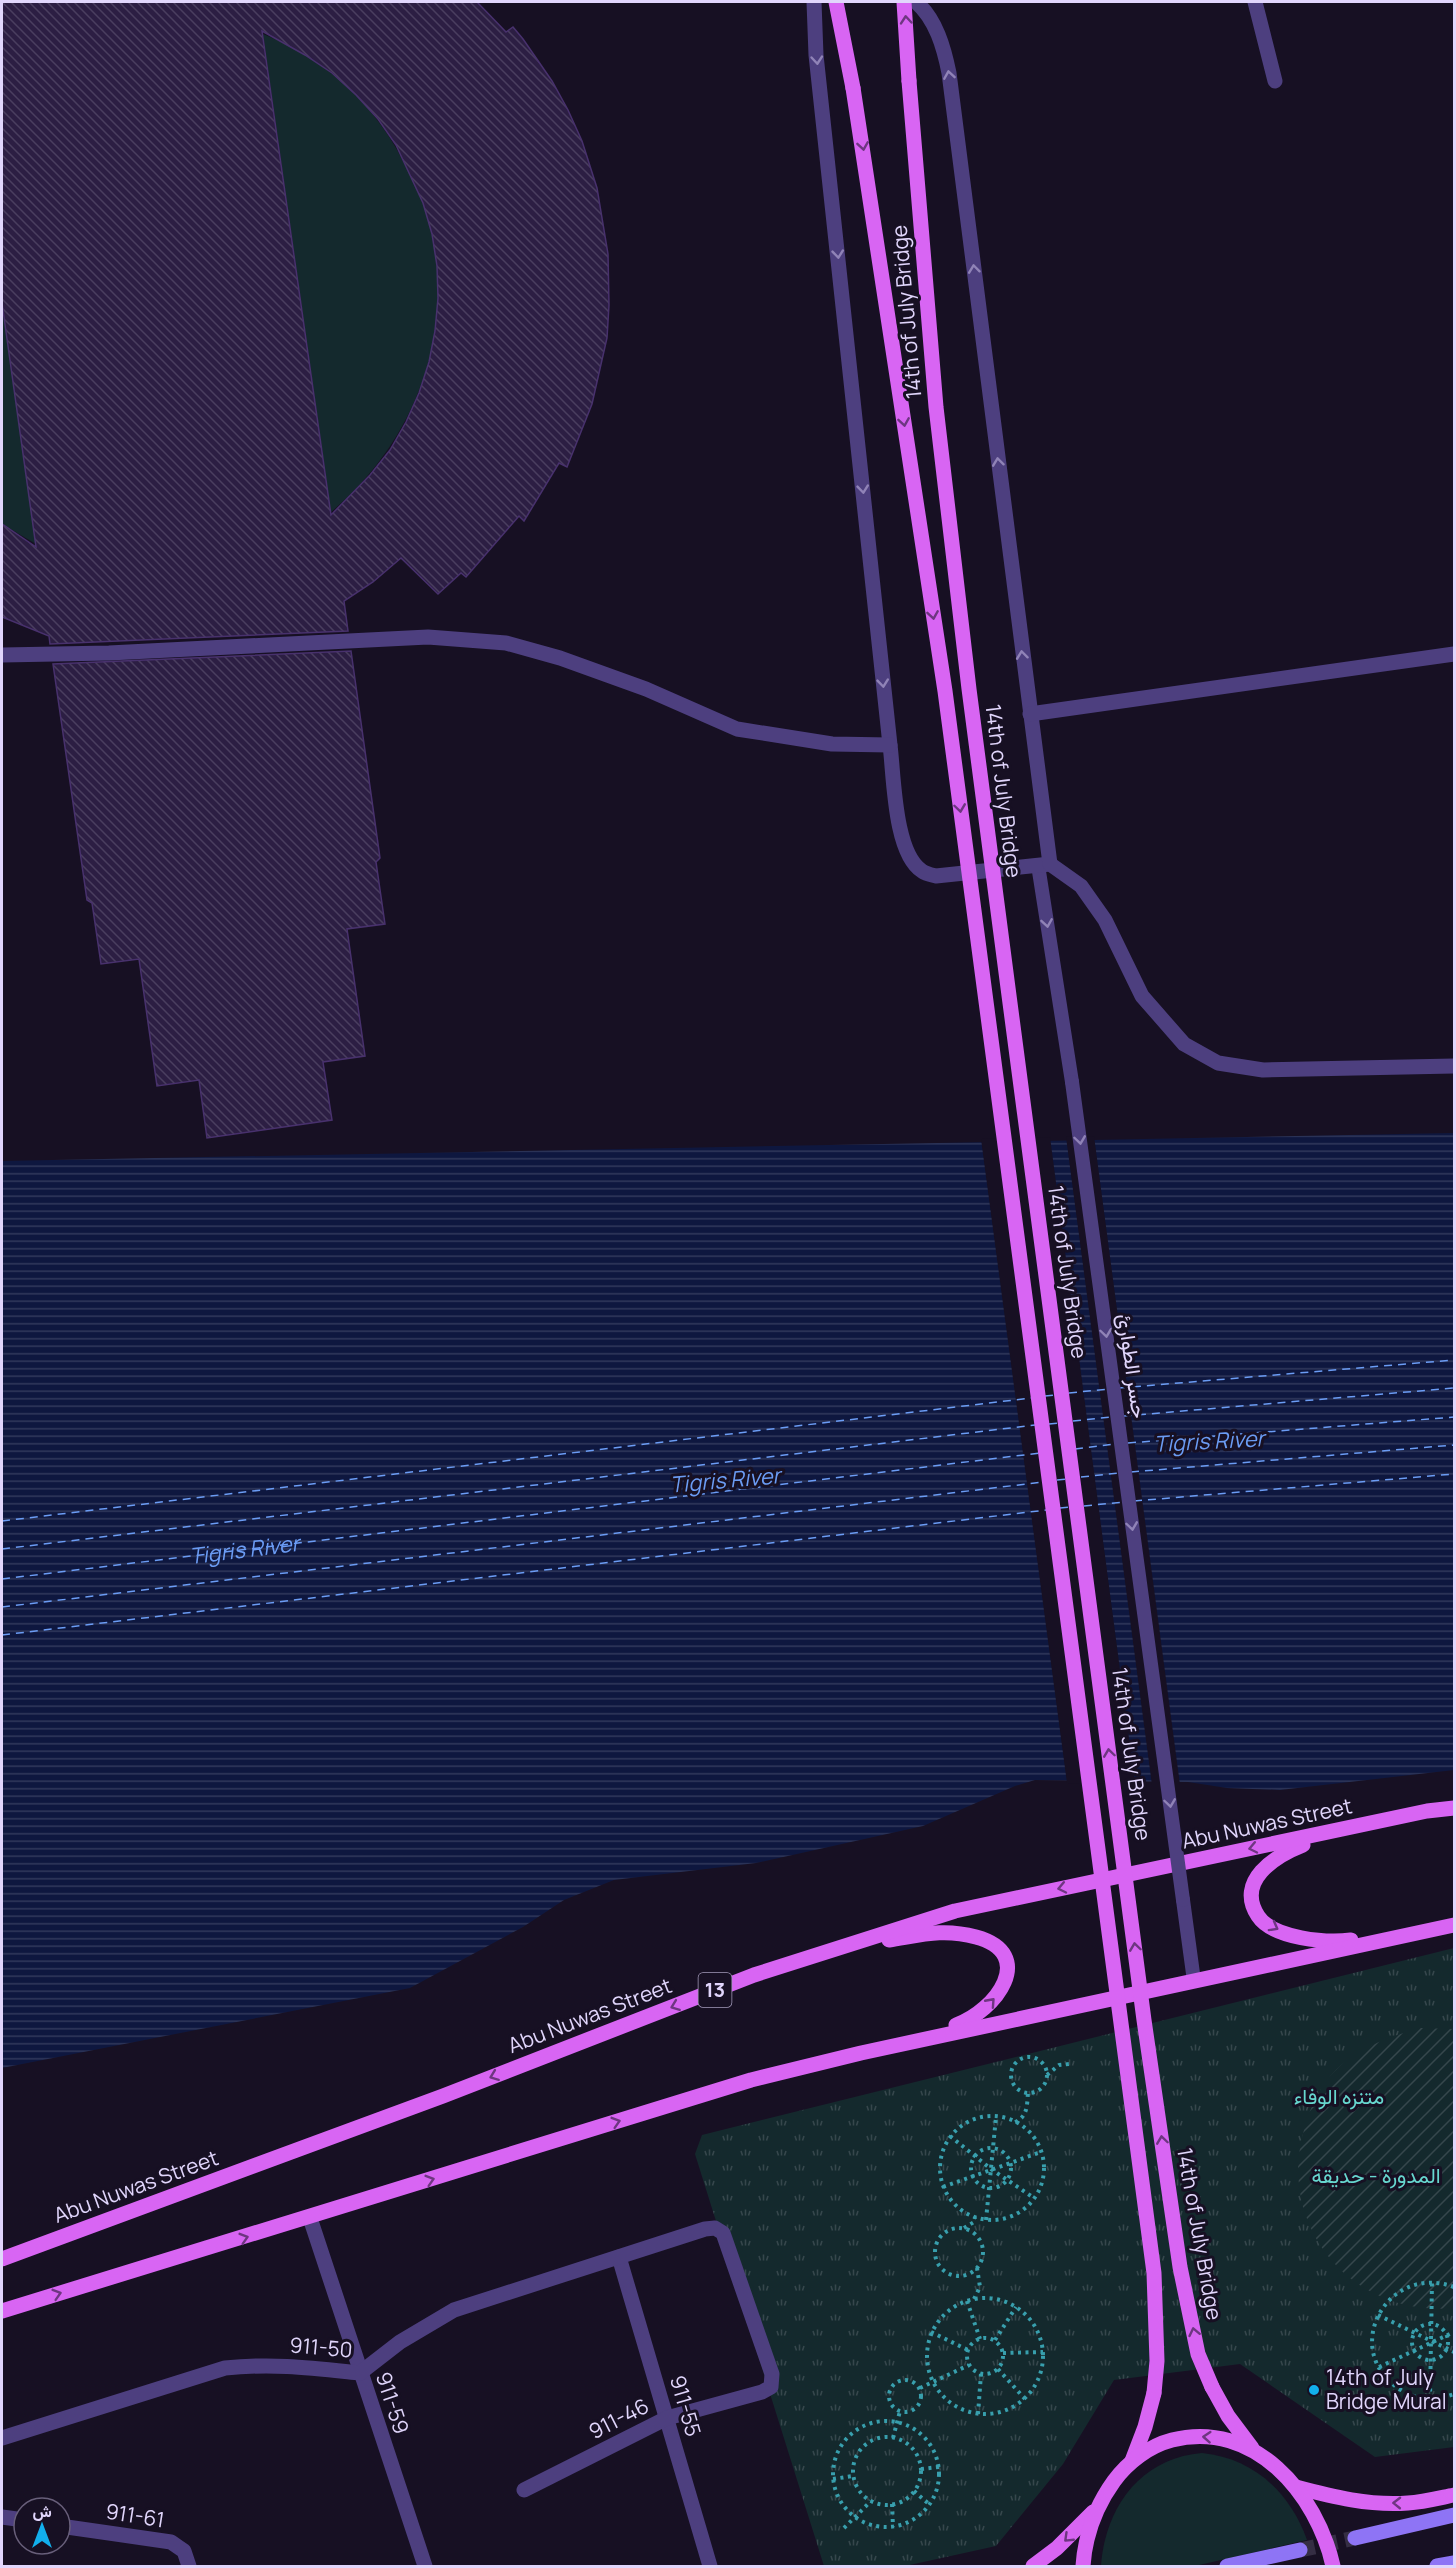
<svg xmlns="http://www.w3.org/2000/svg" width="1456" height="2568" font-family="Manrope,Vazirmatn,sans-serif">
	<defs>
		<pattern id="park-tufts" width="24" height="20" patternUnits="userSpaceOnUse" patternTransform="scale(1.5)"><rect width="24" height="20" fill="#14292d"/><path d="M3 7l-1-3M5 7V3M7 7l1-3M15 17l-1-3M17 17v-4M19 17l1-3" fill="none" stroke="#36474c"/></pattern>
		<pattern id="garden-furrows" width="10" height="10" patternUnits="userSpaceOnUse" patternTransform="scale(1.5)"><rect width="10" height="10" fill="#14292d"/><path d="M-1 1l2-2M0 10L10 0M9 11l2-2" fill="none" stroke="#36474c"/></pattern>
		<pattern id="water-rules" width="6" height="5" patternUnits="userSpaceOnUse" patternTransform="scale(1.5)"><rect width="6" height="5" fill="#0e173f"/><path d="M0 2.5h6" fill="none" stroke="#31385c"/></pattern>
		<pattern id="building-back-hatch" width="6" height="6" patternUnits="userSpaceOnUse" patternTransform="scale(1.5)"><rect width="6" height="6" fill="#2c1e43"/><path d="M-1 5l2 2M0 0l6 6M5-1l2 2" fill="none" stroke="#4a3e5f"/></pattern>
	</defs>
	<rect width="100%" height="100%" fill="#171023"/>
	<g fill="#14292d">
		<path d="M263 34C327 59 379 108 408 171 413 182 420 193 424 204 463 316 420 438 331 512Z"/>
		<path d="M2 302 36 544 2 524Z"/>
		<path d="M1202 2453C1253 2458 1290 2492 1307 2540L1195 2566H1101C1105 2507 1141 2458 1202 2453Z"/>
	</g>
	<path fill="url(#park-tufts)" d="M1454 1948V2447L1375 2457 1240 2364 1114 2380 1063 2464 996 2546 905 2566H824L695 2154 702 2135Z"/>
	<path fill="url(#garden-furrows)" d="M1420 2028 1454 2029V2308C1354 2318 1276 2228 1304 2130 1309 2109 1320 2086 1336 2070 1359 2047 1389 2037 1420 2028Z"/>
	<path fill="url(#water-rules)" d="M1454 1133V1770L1280 1790 1227 1788 1188 1782 1035 1780 1015 1786 923 1826 756 1863 614 1880 564 1900 523 1927 410 1988 2 2068V1161Z"/>
	<g fill="#171023">
		<path d="M1094 1136 1180 1785H1152L1066 1137Z"/>
		<path d="M1050 1137 1135 1784 1067 1783 981 1139Z"/>
	</g>
	<g fill="none" stroke-linecap="round" stroke-linejoin="round">
		<g stroke="#6b9cf4" stroke-width="1.5" stroke-dasharray="8 6" stroke-linecap="butt">
			<path d="M1119 1388 1454 1360"/>
			<path d="M1069 1393 1109 1389"/>
			<path d="M1045 1396 1055 1395"/>
			<path d="M1124 1416 1454 1388"/>
			<path d="M1073 1421 1110 1417"/>
			<path d="M1049 1424 1059 1423"/>
			<path d="M1128 1443 1454 1417"/>
			<path d="M1075 1449 1115 1444"/>
			<path d="M1131 1472 1454 1445"/>
			<path d="M1081 1477 1118 1473"/>
			<path d="M1057 1480 1067 1479"/>
			<path d="M1134 1501 1454 1474"/>
			<path d="M1084 1506 1124 1502"/>
			<path d="M1060 1508 1070 1507"/>
			<path d="M2 1521 1031 1398"/>
			<path d="M2 1549 1035 1425"/>
			<path id="s1" d="M2 1579 1040 1453"/>
			<path d="M2 1607 1043 1482"/>
			<path d="M2 1635 1046 1510"/>
		</g>
	</g>
	<g fill="url(#building-back-hatch)" stroke="#48316d" stroke-width="1.5" fill-rule="evenodd">
		<path d="M2 2H477L506 32 513 27 523 39 552 81 568 110 582 141 597 188 608 254 609 305 607 338 592 404 567 467 559 463 524 521 519 516 466 577 461 573 438 594 401 558 373 582 344 601 348 631 50 644 49 636 2 617V524L36 547 2 303ZM262 31 305 55 332 73 356 95 378 119 396 145 423 203 432 234 437 266 438 298 435 331 429 362 419 393 406 422 390 450 370 475 331 515Z"/>
		<path d="M351 651 380 858 376 862 385 924 347 929 365 1056 323 1062 332 1120 207 1138 199 1080 157 1086 139 959 101 964 92 903 87 900 53 664Z"/>
	</g>
	<g fill="none" stroke-linecap="round" stroke-linejoin="round">
		<path stroke="#352e44" stroke-width="15" stroke-dasharray="15 8" stroke-linecap="butt" d="M1300 2550 1355 2538"/>
		<g stroke="#389fad" stroke-width="4" stroke-dasharray="3 4.5" stroke-linecap="butt">
			<circle cx="1029" cy="2075" r="18"/>
			<path d="M1047 2075 1059 2065 1070 2064"/>
			<circle cx="992" cy="2168" r="52"/>
			<path d="M1015 2122C1028 2117 1027 2104 1028 2092"/>
			<path d="M950 2136 991 2169 1034 2198"/>
			<circle cx="991" cy="2168" r="20"/>
			<path d="M943 2187 1041 2152"/>
			<path d="M986 2220 996 2117"/>
			<circle cx="959" cy="2252" r="24"/>
			<path d="M964 2228 974 2222 975 2217"/>
			<path d="M1454 2287C1386 2262 1339 2352 1401 2390 1418 2401 1437 2400 1454 2394"/>
			<circle cx="985" cy="2356" r="58"/>
			<path d="M974 2299 980 2287 977 2268"/>
			<path d="M967 2301 980 2339"/>
			<path d="M1378 2315 1454 2352"/>
			<circle cx="1430" cy="2342" r="18"/>
			<path d="M931 2332 968 2350"/>
			<circle cx="985" cy="2356" r="18"/>
			<path d="M995 2340 1016 2307"/>
			<path d="M1003 2353 1043 2352"/>
			<path d="M1379 2367 1454 2332"/>
			<path d="M998 2369 1025 2399"/>
			<circle cx="905" cy="2396" r="16"/>
			<path d="M920 2388 969 2365"/>
			<path d="M1430 2399 1432 2282"/>
			<path d="M978 2414 981 2374"/>
			<circle cx="886" cy="2474" r="53"/>
			<circle cx="887" cy="2471" r="34"/>
			<path d="M893 2438 900 2411"/>
			<path d="M921 2469 939 2467"/>
			<path d="M833 2479 853 2476"/>
			<path d="M914 2491 930 2505"/>
			<path d="M892 2504 893 2527"/>
			<path d="M844 2528 871 2501"/>
		</g>
		<g stroke="#4d3f7f" stroke-width="14">
			<path d="M1038 865 1072 1082"/>
			<path d="M1183 1900 1194 1981"/>
		</g>
		<g stroke="#4d3f7f" stroke-width="15">
			<path d="M814 2 816 55 890 745C894 776 894 853 922 871 926 874 932 875 936 876L1050 864"/>
			<path d="M916 2C936 19 944 48 949 73L1050 864 1081 886 1105 920 1142 996 1184 1044 1218 1063 1263 1070 1454 1066"/>
			<path d="M1255 2 1275 81"/>
			<path d="M2 655 109 653 428 637 506 643 560 658 646 689 737 729 832 744 890 745"/>
			<path d="M1030 714 1454 654"/>
			<path d="M310 2218 425 2566"/>
			<path d="M619 2257 710 2566"/>
			<path d="M2 2438 225 2368C274 2363 312 2368 360 2373L400 2342 454 2310 705 2229 715 2228 723 2233 772 2374 771 2387 762 2392 667 2418 524 2490"/>
			<path d="M2 2517 24 2520"/>
			<path d="M60 2526 171 2542 184 2551 189 2566"/>
		</g>
		<g stroke="#8e74f5" stroke-width="15">
			<path d="M1355 2538 1454 2515"/>
			<path d="M1227 2566 1300 2550"/>
			<path d="M1437 2566 1454 2563"/>
		</g>
		<g stroke="#d865f3" stroke-width="15">
			<path d="M836 2 853 88"/>
			<path d="M904 2 909 81"/>
			<path d="M1303 1845C1275 1856 1235 1881 1258 1916 1273 1939 1327 1943 1351 1940"/>
			<path d="M889 1940C921 1935 943 1928 976 1937 1038 1954 996 2011 956 2025"/>
			<path d="M2 2259 443 2096 754 1975 955 1911 1427 1811 1454 1808"/>
			<path d="M2 2311 751 2080 861 2053 1454 1925"/>
			<path d="M1212 2387 1228 2416 1252 2448"/>
			<path d="M1132 2461 1145 2427 1154 2393"/>
			<path d="M1296 2487C1333 2497 1370 2506 1408 2503 1423 2502 1439 2498 1454 2495"/>
			<path d="M1033 2566 1057 2548 1093 2512"/>
			<path d="M1083 2566C1085 2536 1096 2506 1114 2481 1128 2462 1149 2446 1172 2440 1254 2419 1317 2494 1333 2566"/>
		</g>
		<path stroke="#4d3f7f" stroke-width="14" d="M1072 1082 1183 1900"/>
		<g stroke="#d865f3" stroke-width="15">
			<path d="M909 81 936 407 969 689 1010 1003 1144 2020 1180 2267 1198 2354 1212 2387"/>
			<path d="M853 88 945 691 1154 2273 1157 2361 1154 2393"/>
		</g>
	</g>
	<defs><path id="oneway-chevron" d="M-2-3.5L2.5 0L-2 3.5" fill="none" stroke-width="1.6" stroke-linecap="round" stroke-linejoin="round" transform="scale(1.5)"/></defs>
	<g stroke="#6e3681">
		<use href="#oneway-chevron" transform="translate(906 20) rotate(-95)"/>
		<use href="#oneway-chevron" transform="translate(863 146) rotate(81)"/>
		<use href="#oneway-chevron" transform="translate(904 422) rotate(81)"/>
		<use href="#oneway-chevron" transform="translate(933 615) rotate(81)"/>
		<use href="#oneway-chevron" transform="translate(960 808) rotate(82)"/>
		<use href="#oneway-chevron" transform="translate(1109 1753) rotate(-98)"/>
		<use href="#oneway-chevron" transform="translate(1253 1848) rotate(168)"/>
		<use href="#oneway-chevron" transform="translate(1062 1888) rotate(168)"/>
		<use href="#oneway-chevron" transform="translate(1274 1927) rotate(29)"/>
		<use href="#oneway-chevron" transform="translate(1135 1947) rotate(-98)"/>
		<use href="#oneway-chevron" transform="translate(991 2002) rotate(-48)"/>
		<use href="#oneway-chevron" transform="translate(675 2006) rotate(159)"/>
		<use href="#oneway-chevron" transform="translate(494 2076) rotate(159)"/>
		<use href="#oneway-chevron" transform="translate(616 2122) rotate(-17)"/>
		<use href="#oneway-chevron" transform="translate(1162 2140) rotate(-98)"/>
		<use href="#oneway-chevron" transform="translate(430 2180) rotate(-17)"/>
		<use href="#oneway-chevron" transform="translate(244 2238) rotate(-17)"/>
		<use href="#oneway-chevron" transform="translate(57 2294) rotate(-17)"/>
		<use href="#oneway-chevron" transform="translate(1194 2332) rotate(-102)"/>
		<use href="#oneway-chevron" transform="translate(1207 2437) rotate(-176)"/>
		<use href="#oneway-chevron" transform="translate(1397 2503) rotate(-179)"/>
		<use href="#oneway-chevron" transform="translate(1068 2538) rotate(136)"/>
	</g>
	<g stroke="#9083b7">
		<use href="#oneway-chevron" transform="translate(817 60) rotate(85)"/>
		<use href="#oneway-chevron" transform="translate(949 75) rotate(-99)"/>
		<use href="#oneway-chevron" transform="translate(838 254) rotate(84)"/>
		<use href="#oneway-chevron" transform="translate(974 269) rotate(-97)"/>
		<use href="#oneway-chevron" transform="translate(998 462) rotate(-97)"/>
		<use href="#oneway-chevron" transform="translate(863 489) rotate(84)"/>
		<use href="#oneway-chevron" transform="translate(1022 655) rotate(-97)"/>
		<use href="#oneway-chevron" transform="translate(883 683) rotate(84)"/>
		<use href="#oneway-chevron" transform="translate(1047 923) rotate(81)"/>
		<use href="#oneway-chevron" transform="translate(1080 1140) rotate(82)"/>
		<use href="#oneway-chevron" transform="translate(1106 1333) rotate(82)"/>
		<use href="#oneway-chevron" transform="translate(1132 1526) rotate(82)"/>
		<use href="#oneway-chevron" transform="translate(1170 1803) rotate(82)"/>
	</g>
	<circle fill="#12afec" stroke="#171023" stroke-width="2" cx="1314" cy="2390" r="6"/>
	<g text-anchor="middle" stroke-width="6" stroke-linejoin="round" paint-order="stroke">
		<rect fill="#171023" stroke="#a49bbb" stroke-width="1.5" x="698.5" y="1973" width="33" height="34" rx="4.5"/>
		<g font-size="20" font-weight="bold" fill="#e1d6fc">
			<text x="715" y="1997">13</text>
		</g>
		<g font-size="21" fill="#e1d6fc" stroke="#171023">
			<text transform="translate(907 312) rotate(-95)" y="7">14th of July Bridge</text>
			<text transform="translate(1003 791) rotate(83)" y="7">14th of July Bridge</text>
			<text transform="translate(1067 1272) rotate(82)" y="7">14th of July Bridge</text>
			<text transform="translate(1132 1366) rotate(82)" y="7">جسر الطوارئ</text>
			<text transform="translate(1131 1754) rotate(82)" y="7">14th of July Bridge</text>
			<text transform="translate(1267 1824) rotate(-12)" y="7">Abu Nuwas Street</text>
			<text transform="translate(590 2016) rotate(-21)" y="7">Abu Nuwas Street</text>
			<text transform="translate(136 2187) rotate(-20)" y="7">Abu Nuwas Street</text>
			<text transform="translate(1199 2234) rotate(80)" y="7">14th of July Bridge</text>
			<text transform="translate(321 2348) rotate(5)" y="7">911-50</text>
			<text transform="translate(392 2403) rotate(72)" y="7">911-59</text>
			<text transform="translate(685 2406) rotate(74)" y="7">911-55</text>
			<text transform="translate(619 2419) rotate(-27)" y="7">911-46</text>
			<text transform="translate(135 2516) rotate(9)" y="7">911-61</text>
		</g>
		<g font-size="21" fill="#67d7cf" stroke="#171023">
			<text x="1339" y="2104">متنزه الوفاء</text>
			<text x="1376" y="2183">المدورة - حديقة</text>
		</g>
		<g font-size="21" fill="#e1d6fc" stroke="#171023" text-anchor="start">
			<text x="1326" y="2385">14th of July<tspan x="1326" dy="24">Bridge Mural</tspan></text>
		</g>
		<g font-size="22" font-style="italic" fill="#6b9cf4" stroke="#171023">
			<text transform="translate(1209 1441) rotate(-3)" y="8">Tigris River</text>
			<text transform="translate(725 1480) rotate(-5)" y="8">Tigris River</text>
			<text dy="8" stroke="none"><textPath href="#s1" startOffset="244">Tigris River</textPath></text>
		</g>
	</g>
	<rect width="1456" height="2568" fill="none" stroke="#e1d6fc" stroke-width="6"/>
	<g transform="translate(42 2526)"><circle r="28" fill="#171023" stroke="#685f7a" stroke-width="1.5"/>
	<path d="M0-4.5L10 22L0 15L-10 22Z" fill="#12afec"/>
	<text y="-9" font-size="16" font-weight="bold" text-anchor="middle" fill="#e1d6fc">ش</text>
	</g>
</svg>
